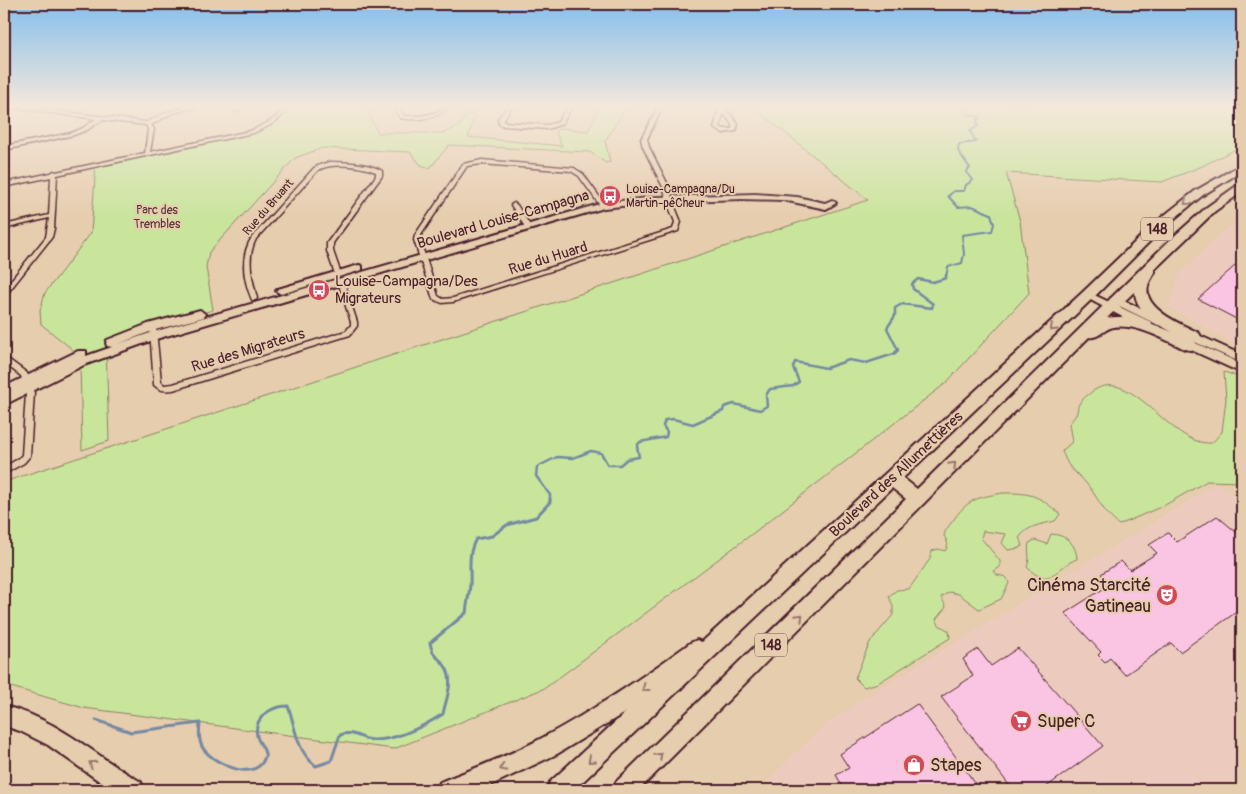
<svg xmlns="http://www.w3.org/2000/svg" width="1246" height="794" font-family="Pangolin,sans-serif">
	<rect width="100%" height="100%" fill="#e6cdae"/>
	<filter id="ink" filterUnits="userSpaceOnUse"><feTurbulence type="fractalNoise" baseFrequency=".02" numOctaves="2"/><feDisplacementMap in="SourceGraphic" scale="10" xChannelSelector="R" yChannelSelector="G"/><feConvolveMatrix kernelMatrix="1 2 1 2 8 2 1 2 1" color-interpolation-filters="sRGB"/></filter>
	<g filter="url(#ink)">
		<g fill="#eccbbe">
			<path d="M1242 219V348L1168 307 1180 274 1221 233Z"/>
			<path d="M1218 483 1242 502V790H758L823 726 864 698Z"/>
		</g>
		<g fill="#c9e59c" stroke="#8a8264">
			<path d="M287 106H364L378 133H444L459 126 467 114 475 115 468 137 562 146 555 131 560 128 588 131 600 106H627L605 141 610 162 606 163 590 152 449 145 430 168 421 165 410 152 322 148 295 158 209 252 206 267 213 310 152 327 106 344 109 441 82 450 80 362 72 349 41 324 40 310 45 293 91 233 96 164 257 130 269 124Z"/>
			<path d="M752 106H1242V146L1200 167 1162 182 1006 173 1020 221 1029 293 946 383 752 534 545 688 394 749 84 708 4 685V482L868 200Z"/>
			<path d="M1224 372 1242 378V482L1207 481 1165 505 1119 525C1102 512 1098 496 1085 482 1072 468 1070 471 1062 451L1072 442 1069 424C1071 421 1074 418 1076 415 1078 412 1077 407 1079 404 1082 399 1089 394 1093 391 1133 364 1169 447 1212 443L1222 432 1226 399Z"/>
			<path d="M1003 493C1033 493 1037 495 1060 514L1055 521C1040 525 1028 525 1019 538L1023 545 1020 548 1008 550 1002 543 1006 534 983 531 981 538 1000 561V567L994 571 997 575 1006 577 1009 583 1001 599 979 609 959 594 949 592 941 597 946 607 936 619 939 625 949 631 950 638 878 683 864 687 855 678 870 642 893 615V606L889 596 897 590 909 589 930 559 932 551 938 549 945 551C949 546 948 542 944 536 945 530 948 527 952 522 968 499 975 498 1003 493Z"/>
			<path d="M1051 534C1067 535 1076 544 1077 559 1056 566 1050 591 1027 567 1031 559 1027 551 1029 543L1035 540 1047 544Z"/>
		</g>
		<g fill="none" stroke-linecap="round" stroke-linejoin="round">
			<path stroke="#7489a2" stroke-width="2" d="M946 277 948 267 962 263 964 254 962 235 992 231 994 224 991 214 972 206 958 207 948 196 954 191H964L966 185 973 180 966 172 970 168 958 151 959 144 976 142 970 131 978 126 977 120 980 117 968 114 962 106"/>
			<path stroke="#7489a2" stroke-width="2.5" d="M550 501V495L536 476 537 467 557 457 573 458 591 451 601 453 608 465H620L627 459 639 457 637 446 640 442 666 437 667 432 663 426 665 420 673 419 693 424 723 411 724 407 734 404 760 410 767 406 766 395 770 389 793 386 799 382 793 367 795 362 826 368 849 360 866 363 894 354 898 350 887 328 895 316V308L902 304 932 308 933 304 913 289 912 284 918 279 933 282 946 278V275"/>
			<path stroke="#7489a2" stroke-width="3" d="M96 720 131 732 200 723C199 733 198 744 206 752 218 765 256 783 265 757 267 750 258 743 257 736 253 717 272 706 288 706 296 728 296 751 316 766L331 761 340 735C356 730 360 740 374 740 397 740 424 726 443 714 446 699 455 680 445 666 437 654 434 660 430 643L466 613C467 604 469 595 470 585 471 569 467 554 476 539L492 536 507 525 536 517 550 502V499"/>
		</g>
		<g fill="#fac5e2" stroke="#4a1f2b">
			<path d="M1237 264 1242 266V322L1198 299Z"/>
			<path d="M1217 516 1242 537V593L1237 597 1242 602V608L1180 652 1171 643 1125 675 1110 658 1105 662 1098 655 1101 652 1065 613 1111 584 1101 574 1121 561 1130 570 1157 553 1149 545 1168 533 1177 542Z"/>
			<path d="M1018 648 1103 746 1042 790H1013L941 697 973 676 963 659 978 649 991 666Z"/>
			<path d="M917 704 975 783 964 790H845L836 775 849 768 840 754Z"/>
		</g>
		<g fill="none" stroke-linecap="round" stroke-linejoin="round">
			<g stroke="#4a1f2b" stroke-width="3">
				<g id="street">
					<path d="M6 106H16L147 122 169 111 191 106H197V107L173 113 151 125 154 129 150 152 250 131 265 124 275 118 285 106H289C281 121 268 127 253 133L57 175 54 229 52 237 6 295H4V289L46 237 49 218 4 229V225L49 215 51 177 4 187V183L51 173 54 171 56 172 145 153 148 129 146 125 102 120 87 130 74 135 4 150V146L71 133 83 128 96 119 8 107Z"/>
					<path d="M234 106H238L239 111H235Z"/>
					<path d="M446 106H450C438 119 418 121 400 118L395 108 399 107 404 116C419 117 434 116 446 106Z"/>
					<path d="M508 106H512L504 119V122L548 125 558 122 568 106H572L562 124 548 129 504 126 499 124 498 119Z"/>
					<path d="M659 106H663L647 139 649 147 670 189 673 202 681 222 678 231 453 302 442 303 433 299 414 240 415 235 463 164 482 160 574 168 583 174 606 206 603 208 601 207 579 176 571 171 482 164 467 166 421 235 420 240 438 296 443 299 453 298 673 229 675 222 667 202 664 189 643 147 641 139Z"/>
					<path d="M717 106C726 106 732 117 738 124L736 131 723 133 715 129 714 128 719 109ZM723 113 732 124V129H724L720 127Z"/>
					<path d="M329 162C343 162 370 163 382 171V176L333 243V251L341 274 338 276 335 274 327 251V243L376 176V172C361 166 333 162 318 170L256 239C246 258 252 278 257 298L256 300H252C243 279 240 256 252 237L314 168 320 165Z"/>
					<path d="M514 203 517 205 531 227 530 228 528 229 525 227 511 205Z"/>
					<path d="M339 280H341L344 282 357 322V326L350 335 173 390C164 391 161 391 154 385L150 330 151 328H155L156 330 161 382 164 385 173 384 346 331 351 325V322L338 282Z"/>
					<path d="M4 356 27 373 34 393 30 456 24 463 4 474V467L18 459 22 455 26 393 21 376 4 363Z"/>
				</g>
			</g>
			<g stroke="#4a1f2b" stroke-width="4">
				<g id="secondary">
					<path d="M755 194 797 197 825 203 832 200 836 203 826 209 783 200 741 199 657 202 604 208 156 339 84 365 4 405V387L78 351H86V356L112 347 107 346 106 343 107 340 148 324 200 310 205 314 204 317 155 330 118 344 153 332 603 203 657 197Z"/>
					<path d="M359 265 362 266V270L281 294 276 291 278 289Z"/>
					<path d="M1088 292 1151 322 1152 325 1151 328H1143L1085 297 1083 295 1085 293Z"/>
					<path d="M1115 297 1166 319 1167 322 1162 326 1158 325 1111 302 1110 300 1111 298Z"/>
					<path d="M1185 329 1242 355V363L1181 336 1180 333Z"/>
					<path d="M1182 337 1242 364V373L1178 344 1177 341Z"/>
				</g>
			</g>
			<g stroke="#4a1f2b" stroke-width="4">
				<g id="highway">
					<path d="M1242 164V171L1203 195 1164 227 1093 298 903 478 917 489 1172 238 1207 207 1238 185 1242 184V192L1215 211 1154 270 1155 272C1153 276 1149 281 1148 286 1142 309 1183 325 1199 333L1201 337 1195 342 1197 345 1195 349 1190 350 1185 349C1163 339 1138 324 1114 327 1104 328 1099 339 1089 337L639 790H613L616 782 906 499 892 488 574 790H547L550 782 626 712 557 754 485 788 478 790H437L440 782C475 768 509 756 542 738 594 710 642 678 690 643L697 640 702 642 1083 292 1156 222 1195 191ZM1135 291C1135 311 1156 323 1172 332 1152 323 1129 314 1107 318Z"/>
					<path d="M4 706C56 718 95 756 141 782L144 790H112L48 745 20 731 4 726Z"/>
				</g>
			</g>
			<use href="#street" fill="#e6cdae" fill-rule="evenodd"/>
			<use href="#secondary" fill="#e6cdae" fill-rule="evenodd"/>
			<use href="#highway" fill="#e6cdae" fill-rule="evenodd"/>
		</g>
		<defs><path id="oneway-chevron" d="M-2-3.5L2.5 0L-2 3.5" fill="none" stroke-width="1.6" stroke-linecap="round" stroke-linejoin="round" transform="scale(1.25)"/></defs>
		<g stroke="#98766c">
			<use href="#oneway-chevron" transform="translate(1187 202) rotate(141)"/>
			<use href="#oneway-chevron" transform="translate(1053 328) rotate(137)"/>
			<use href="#oneway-chevron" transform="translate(953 465) rotate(-45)"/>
			<use href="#oneway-chevron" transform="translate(800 617) rotate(-45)"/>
			<use href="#oneway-chevron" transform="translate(645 688) rotate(144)"/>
			<use href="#oneway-chevron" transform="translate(659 756) rotate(-45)"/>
			<use href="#oneway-chevron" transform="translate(591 760) rotate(138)"/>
			<use href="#oneway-chevron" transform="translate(92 764) rotate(-146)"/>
			<use href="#oneway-chevron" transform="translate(503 768) rotate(154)"/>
		</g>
	</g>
	<linearGradient id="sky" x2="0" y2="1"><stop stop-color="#85bfec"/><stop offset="0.49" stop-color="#f4e8db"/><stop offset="1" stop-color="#f4e8db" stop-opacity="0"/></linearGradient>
	<rect width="1246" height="217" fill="url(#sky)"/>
	<defs>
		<g id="bus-disc" transform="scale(1.125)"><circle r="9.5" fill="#d1495b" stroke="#e6cdae"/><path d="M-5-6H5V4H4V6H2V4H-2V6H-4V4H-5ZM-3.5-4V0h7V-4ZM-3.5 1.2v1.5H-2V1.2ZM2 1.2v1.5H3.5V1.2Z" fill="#fff"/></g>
		<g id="theatre-disc" transform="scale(1.125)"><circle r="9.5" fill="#d1495b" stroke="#e6cdae"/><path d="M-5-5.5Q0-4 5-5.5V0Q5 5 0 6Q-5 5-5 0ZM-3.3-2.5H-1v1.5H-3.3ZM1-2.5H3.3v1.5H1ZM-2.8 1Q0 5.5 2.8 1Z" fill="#fff"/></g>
		<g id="supermarket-disc" transform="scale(1.125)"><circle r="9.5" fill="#d1495b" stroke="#e6cdae"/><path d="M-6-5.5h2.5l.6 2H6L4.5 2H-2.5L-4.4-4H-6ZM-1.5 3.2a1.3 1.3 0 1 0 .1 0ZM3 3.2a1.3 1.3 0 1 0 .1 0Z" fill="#fff"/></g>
		<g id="shop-disc" transform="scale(1.125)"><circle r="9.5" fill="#d1495b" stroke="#e6cdae"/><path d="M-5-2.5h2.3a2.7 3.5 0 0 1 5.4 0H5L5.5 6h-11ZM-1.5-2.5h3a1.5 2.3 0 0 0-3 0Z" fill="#fff"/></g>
	</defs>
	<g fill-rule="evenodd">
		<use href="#bus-disc" x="610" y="196"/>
		<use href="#bus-disc" x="319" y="290"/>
		<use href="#theatre-disc" x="1167" y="595"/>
		<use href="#supermarket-disc" x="1021" y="721"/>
		<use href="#shop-disc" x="914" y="765"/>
	</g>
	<g text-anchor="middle" stroke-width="4" stroke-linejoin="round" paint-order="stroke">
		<g font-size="12" fill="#4a1f2b" stroke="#e6cdae" text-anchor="start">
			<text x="626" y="193">Louise-Campagna/Du<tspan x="626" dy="14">Martin-pêCheur</tspan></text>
		</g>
		<g font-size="12" fill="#4a1f2b" stroke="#e6cdae">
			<text transform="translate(268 207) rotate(-49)" y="4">Rue du Bruant</text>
		</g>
		<g font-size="12" fill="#573336" stroke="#e6cdae">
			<text x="157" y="214">Parc des<tspan x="157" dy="14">Trembles</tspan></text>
		</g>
		<g fill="#e6cdae" stroke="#795352" stroke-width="1">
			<rect x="1141" y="217.5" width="32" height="23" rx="4"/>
			<rect x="755" y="633.5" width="32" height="23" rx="4"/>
		</g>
		<g font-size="14" font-weight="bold" fill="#4a1f2b">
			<text x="1157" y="234">148</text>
			<text x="771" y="650">148</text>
		</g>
		<g font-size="15" fill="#4a1f2b" stroke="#e6cdae">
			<text transform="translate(503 219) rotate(-16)" y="5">Boulevard Louise-Campagna</text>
			<text transform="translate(548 258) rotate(-17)" y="5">Rue du Huard</text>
			<text transform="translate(248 350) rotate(-17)" y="5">Rue des Migrateurs</text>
			<text transform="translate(896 474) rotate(-43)" y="5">Boulevard des Allumettières</text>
		</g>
		<g font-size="15" fill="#4a1f2b" stroke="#e6cdae" text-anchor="start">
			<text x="335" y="286">Louise-Campagna/Des<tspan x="335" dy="17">Migrateurs</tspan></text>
		</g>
		<g font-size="18" fill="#4a1f2b" stroke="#e6cdae" text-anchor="start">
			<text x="1151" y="591" text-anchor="end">Cinéma Starcité<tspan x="1151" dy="21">Gatineau</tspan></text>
			<text x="1037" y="727">Super C</text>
			<text x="930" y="771">Stapes</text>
		</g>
	</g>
	<rect width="1246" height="794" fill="none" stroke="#e6cdae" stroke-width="20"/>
	<rect x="10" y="10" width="1226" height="774" fill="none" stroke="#4a1f2b" stroke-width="2" filter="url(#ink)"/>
</svg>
